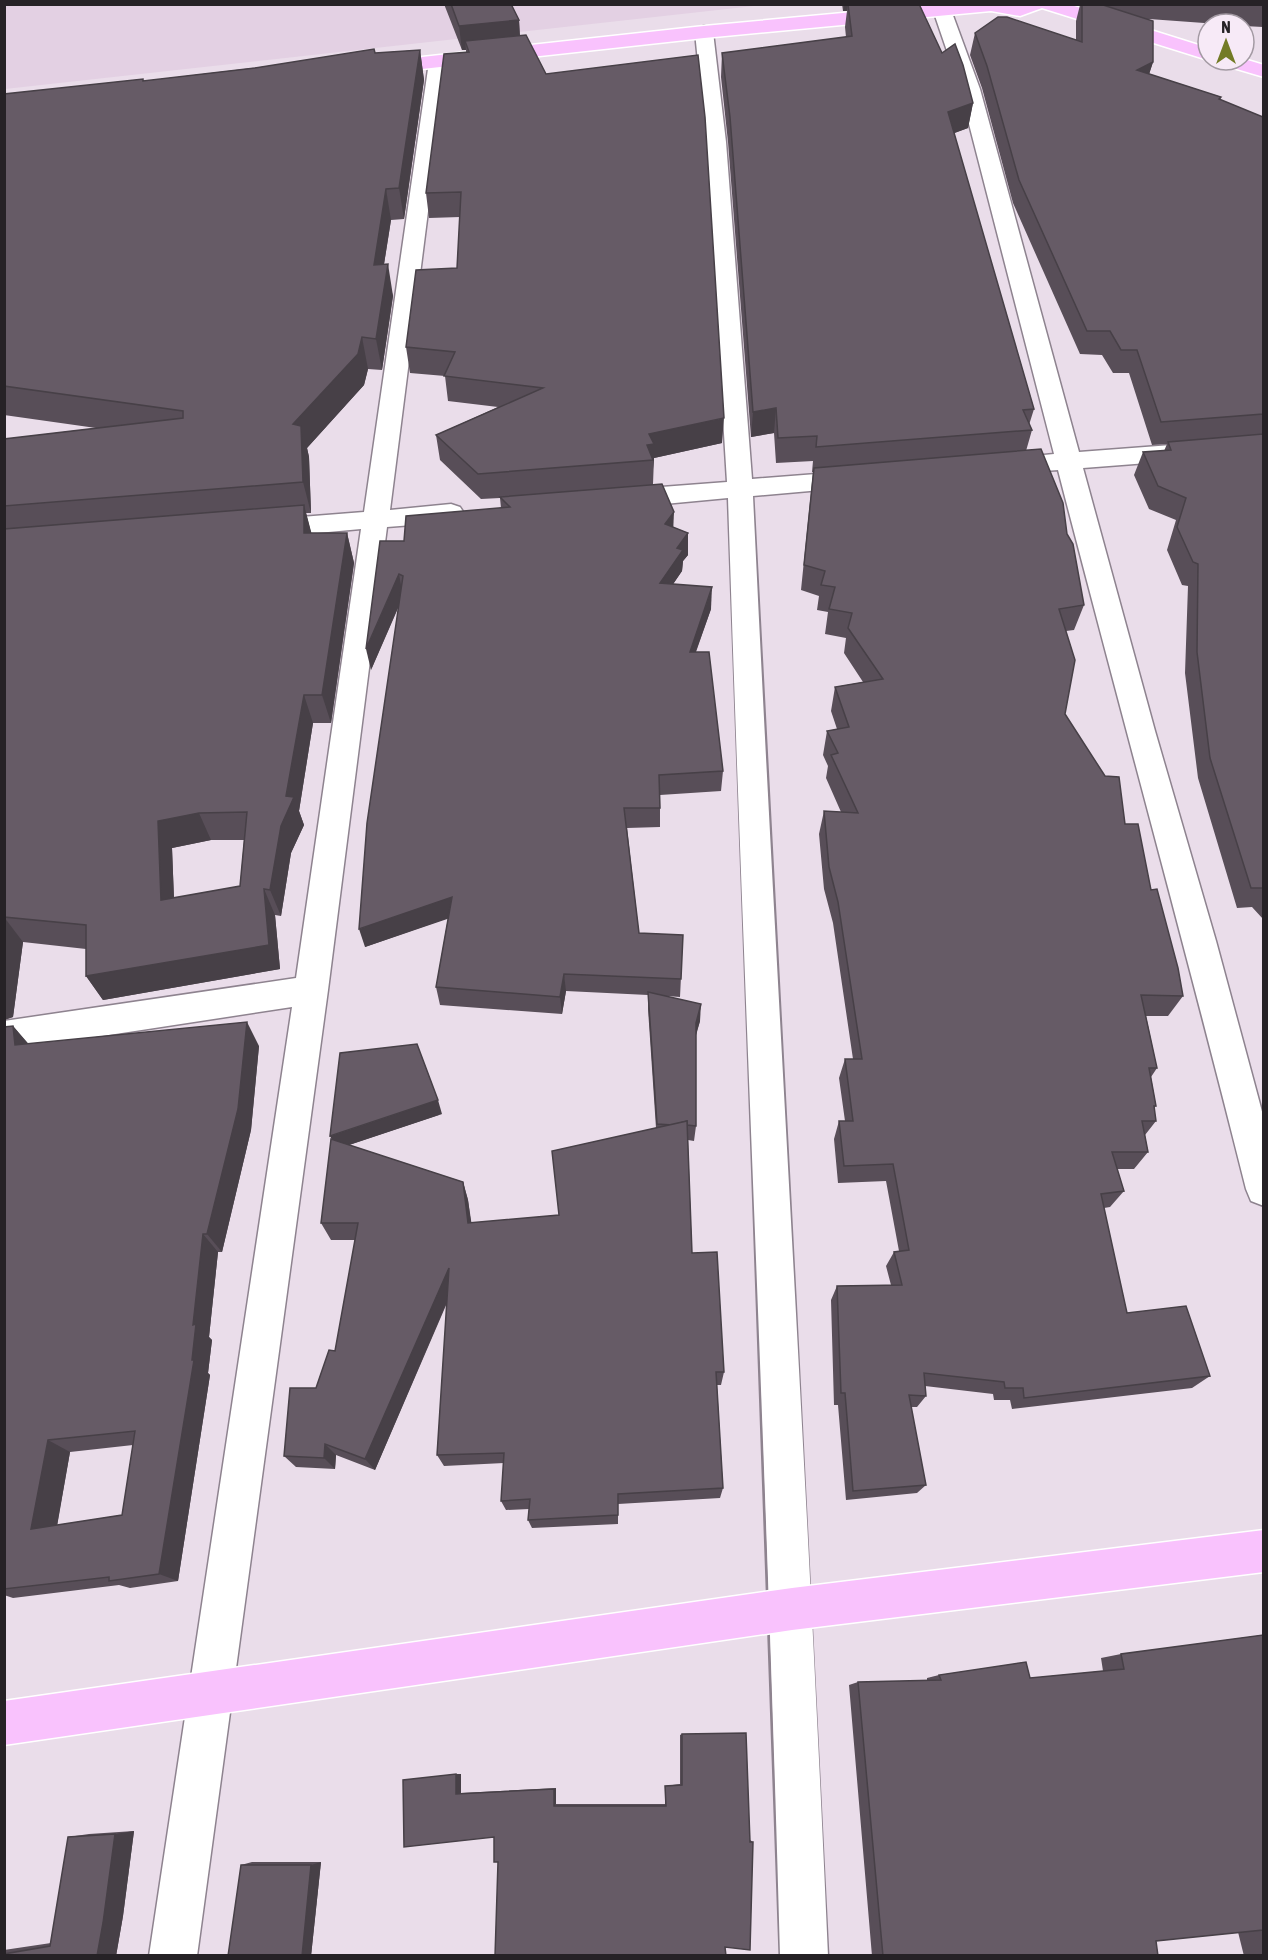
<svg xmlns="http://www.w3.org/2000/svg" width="1268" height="1960" font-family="'Asap Condensed',sans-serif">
	<rect width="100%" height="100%" fill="#eaddea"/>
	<path fill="#e3d0e3" d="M5 4 763 5 5 89Z"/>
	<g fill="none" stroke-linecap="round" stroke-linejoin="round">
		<g stroke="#8e838f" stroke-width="3">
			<g id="minor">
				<path d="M942 5 948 6 951 10 980 89 1079 452 1264 438V454L1083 468 1155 731 1216 941 1264 1119V1206L1251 1201 1246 1189C1186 949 1120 710 1058 470L1002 474 993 472 989 466 993 460 1054 454 960 89 933 10 936 6Z"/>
				<path d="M704 26 711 28 713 32 726 142 752 479 855 471 864 473 868 479 864 485 855 487 753 496C776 983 807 1469 828 1956H780C767 1470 743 984 728 498L622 508 613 505 609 499 613 493 622 490 727 482 706 142 695 32 697 28Z"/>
				<path d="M438 56 445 58 447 62 390 510 451 504 460 507 464 513 460 519 451 522 387 527 328 990 197 1956H149L292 1007 4 1051V1021L296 978 361 529 263 538 254 535 250 529 254 523 263 520 364 512 429 62 431 58Z"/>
			</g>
		</g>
		<g stroke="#fff" stroke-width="3">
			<g id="major">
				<path d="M940 4H1068L1208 48V60L1042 8 1020 16 991 11 704 38 377 74 370 72 368 68 370 64 377 62 704 26Z"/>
				<path d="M1244 59 1264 65V77L1220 64 1218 60Z"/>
				<path d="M1264 1530V1572L792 1630 4 1745V1701L792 1588Z"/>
			</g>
		</g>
		<use href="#minor" fill="#fff" fill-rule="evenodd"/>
		<use href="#major" fill="#f9c2fd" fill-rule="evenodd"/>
	</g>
	<g fill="#584e58" fill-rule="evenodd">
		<path d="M444 4H511L519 20 520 35 722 443 654 458 653 484 673 527 688 533V555L683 561 682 571 673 584 711 609 696 652 723 771 721 791 660 795V827L627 828 639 933 683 935 680 997 667 996 700 1021 696 1034V1126L694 1141 688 1140 692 1253 724 1372 721 1385H717L723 1488 720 1498 618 1504V1524L532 1528 528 1520 529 1509 506 1510 501 1501 504 1463 444 1466 437 1455 447 1303 375 1470 336 1455 335 1469 296 1467 284 1456 335 1351 355 1240H331L321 1223 332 1139 330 1136 442 1114 349 1145 463 1182 468 1200 471 1223 559 1215 656 1128 648 1009V995L566 991 562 1014 440 1005 436 987 448 918 365 947 399 606 371 670 404 541 501 508 500 498 481 499 440 460 436 435 498 407 448 401 445 376 410 373 406 347 457 268 460 217 429 218 426 193 466 52V50H462Z"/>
		<path d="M842 4H919L942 53 973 103 968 128 954 133 1034 409 1029 425 1032 430 1026 451 1067 534 1084 605 1074 630 1066 631 1065 714 1125 824 1151 890 1183 996 1168 1016H1146L1157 1068 1151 1077 1156 1106 1154 1108 1156 1121 1145 1135 1148 1152 1134 1169H1117L1124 1191 1110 1207 1104 1208 1127 1313 1210 1376 1192 1388 1012 1409 1010 1400H994L993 1394 925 1386 926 1396 917 1407H911L926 1485 917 1493 846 1500 838 1405H834L831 1300 837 1286 891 1285 886 1266 894 1252 899 1251 886 1181 838 1183 834 1139 839 1121H845L839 1078 845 1059H853L833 923 824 889 819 834 824 811 841 812 826 778 828 766 823 755 827 731 837 729 831 711 835 687 863 682 844 653 846 638 825 634 828 612 817 610 819 596 801 590 813 472H812L813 461 776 463 774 433 751 437 728 142 721 77 722 53 846 37 845 27 847 11H843Z"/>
		<path d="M1077 4H1263V27L1244 26V24H1218L1149 19 1153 62 1149 74 1221 97 1220 100 1263 117V919L1252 907 1237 908 1198 778 1185 673 1188 586 1182 585 1167 550 1176 520 1149 509 1134 475 1143 452 1164 451 1167 444 1152 445 1129 373H1113L1102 355 1080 354 1013 203 982 88 970 55 975 33 1076 40V21L1080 5Z"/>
		<path d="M420 50 424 80 404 219 391 220 384 264 393 296 382 370 368 369 364 385 307 448 309 457 311 513H306L311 533H347L354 563 331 723H313L299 811 304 825 291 853 281 916 275 915 280 969 103 1000 86 976V949L23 942 13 1017 4 1020V439L96 428 4 415V94L144 81 375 53ZM211 840H244L240 886 174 898 172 848Z"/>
		<path d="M13 1026 28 1044 259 1046 251 1130 222 1252H218L209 1337 212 1340 208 1373 210 1375 178 1581 130 1588 119 1585 13 1598 4 1595V1027ZM133 1445 122 1515 57 1525 70 1452Z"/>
		<path d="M1263 1635V1956H1244L1238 1932 1156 1941 1158 1956H872L849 1685 858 1682 927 1681V1678L939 1675 1030 1678 1103 1671 1101 1658 1121 1654Z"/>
		<path d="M682 1734 750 1840 753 1842 725 1947 498 1862 494 1837 403 1780 461 1774V1793L556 1788V1804H665V1786L680 1784V1735Z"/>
		<path d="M134 1831 123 1916 116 1956H4V1950L51 1943 68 1837 89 1834Z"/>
		<path d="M252 1862H321L311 1956H228L241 1865Z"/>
	</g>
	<g fill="#474047">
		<path d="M844 4H848L847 11H843Z"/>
		<path d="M519 20 520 44 465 41 466 50H462L459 26Z"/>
		<path d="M420 50 424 80 404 219 399 188Z"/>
		<path d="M1153 62 1146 84 1137 70Z"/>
		<path d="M973 103 968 128 944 137 948 112Z"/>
		<path d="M386 189 391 220 379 296 374 265Z"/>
		<path d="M388 264 393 296 382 370 376 339Z"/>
		<path d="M362 337 368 369 364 385 307 448 309 457 311 513 303 482 293 424Z"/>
		<path d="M776 408 774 433 751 437 753 412Z"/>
		<path d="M724 418 722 443 654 458 653 469V460L647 445 649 434Z"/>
		<path d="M304 505 312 535 304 533Z"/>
		<path d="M674 512 673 534 665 524Z"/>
		<path d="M347 533 354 563 331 723 322 695Z"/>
		<path d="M688 533V555L683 561 682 571 659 605 660 583 677 548Z"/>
		<path d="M399 574 403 596 371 670 366 649Z"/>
		<path d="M712 587 711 609 688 673 690 652Z"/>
		<path d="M304 695 313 723 299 811 304 825 291 853 281 916 270 890Z"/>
		<path d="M199 813 211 840 172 848 175 926 161 900 158 821Z"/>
		<path d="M264 889 275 915 280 969 103 1000 86 976Z"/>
		<path d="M452 897 456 916 365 947 359 929Z"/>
		<path d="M4 917 23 942 13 1017 4 1020Z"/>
		<path d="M564 974 566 991 562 1014 560 997Z"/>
		<path d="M701 1004 700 1021 695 1039 696 1023Z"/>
		<path d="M247 1022 259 1046 251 1130 222 1252 207 1234Z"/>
		<path d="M13 1026 33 1049 15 1045Z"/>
		<path d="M438 1100 442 1114 337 1149 330 1136Z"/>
		<path d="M463 1182 468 1200 474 1240 468 1223Z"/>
		<path d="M203 1234 218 1252 209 1337 212 1340 208 1373 210 1375 178 1581 159 1574 192 1360 193 1325Z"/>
		<path d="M449 1268 455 1283 375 1470 365 1459Z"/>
		<path d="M48 1440 70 1452 55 1538 31 1529Z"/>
		<path d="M325 1444 336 1455 335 1469 324 1458Z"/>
		<path d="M456 1774H461V1793L456 1794Z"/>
		<path d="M556 1788V1804L554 1806V1789Z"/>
		<path d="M134 1831 123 1916 116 1956H97L115 1834Z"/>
		<path d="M321 1862 311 1956H302L311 1865Z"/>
	</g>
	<g fill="#665b66" stroke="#474047" stroke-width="1.5" fill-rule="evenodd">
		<path d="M451 4H511L519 20 459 26Z"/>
		<path d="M848 4H919L942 53 955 44 963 65 973 103 948 112 1034 409 1023 410 1032 430 816 447 817 436 778 438 776 408 753 412 730 117 722 53 852 36Z"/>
		<path d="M1082 4H1100L1153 21V62L1137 70 1221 97 1219 99 1263 117V414L1161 422 1137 350H1121L1110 331H1087L1019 180 987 66 975 33 998 17H1007L1082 42Z"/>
		<path d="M526 35 546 74 698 55 705 117 724 418 649 434 654 444 647 445 653 460 478 474 436 435 543 388 444 376 455 352 406 347 416 270 457 268 461 192 426 193 444 54 469 52 465 41Z"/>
		<path d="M374 49 375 53 420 50 399 188 386 189 374 265 388 264 376 339 362 337 358 354 293 424 301 426 303 482 4 506V439L183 418V411L4 386V94L143 79V81L255 68Z"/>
		<path d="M1263 434V888H1251L1210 758 1197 652 1198 564 1193 562 1177 527 1186 498 1158 486 1143 452 1171 450 1168 442Z"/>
		<path d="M1041 449 1063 503 1067 534 1073 544 1084 605 1059 609 1075 660 1065 714 1105 776 1119 777 1125 824H1138L1151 890 1157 889 1178 968 1183 996 1141 995 1157 1068H1149L1156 1106H1154L1156 1121H1142L1148 1152H1112L1124 1191 1101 1194 1127 1313 1186 1306 1210 1376 1024 1398 1023 1388H1005L1004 1382 924 1373 926 1396 909 1395 926 1485 853 1491 845 1393H841L837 1286 902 1285 894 1252 909 1250 893 1164 844 1166 839 1121H853L845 1059H862L838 902 829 867 824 811 858 813 831 755 838 753 827 731 849 727 835 687 883 679 848 628 852 613 829 609 835 587 821 585 825 571 804 565 814 468Z"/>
		<path d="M662 484 674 512 665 524 688 533 677 548 683 550 660 583 712 587 690 652H709L723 771 659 775 660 808H624L639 933 683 935 681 979 564 974 560 997 436 987 452 897 359 929 367 823 403 576 399 574 366 649 380 541H404L406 516 510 507 500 497Z"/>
		<path d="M304 505V533H347L322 695H304L286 796 294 797 281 826 270 890 264 889 269 945 86 976V925L4 917V529ZM247 812 240 886 161 900 158 821 199 813Z"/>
		<path d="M648 992 701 1004 696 1023V1126L687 1125V1121L673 1125 657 1124Z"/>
		<path d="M247 1022 238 1109 207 1234H203L193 1325 196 1324 192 1360H194L159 1574 109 1581V1577L4 1589V1027L13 1026 15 1045ZM135 1431 122 1515 31 1529 48 1440Z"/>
		<path d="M417 1044 438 1100 330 1136 340 1053Z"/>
		<path d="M687 1121 692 1253 717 1252 724 1372H716L723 1488 618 1494V1515L528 1520 530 1499 501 1501 504 1453 437 1455 449 1268 365 1459 325 1444 324 1458 284 1456 290 1388H316L329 1350 335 1351 358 1223H321L331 1139 463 1182 468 1223 559 1215 552 1151Z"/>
		<path d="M1263 1635V1930L1156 1941 1158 1956H883L858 1682 941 1680 939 1675 1026 1662 1030 1678 1124 1669 1121 1654Z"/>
		<path d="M746 1733 750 1842H753L750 1950 725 1947 726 1956H495L498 1862H494V1837L404 1847 403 1780 456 1774V1794L554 1789V1806H666L665 1786 682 1785V1734Z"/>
		<path d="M115 1834 103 1923 97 1956H4V1954L50 1946 68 1837Z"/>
		<path d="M241 1865H311L302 1956H228Z"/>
	</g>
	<rect width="1268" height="1960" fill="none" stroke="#262226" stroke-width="12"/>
	<g transform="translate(1226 42)"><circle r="28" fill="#f7eaf7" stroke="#a39aa3" stroke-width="1.5"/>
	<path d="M0-4.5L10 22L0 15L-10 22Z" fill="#737b26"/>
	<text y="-9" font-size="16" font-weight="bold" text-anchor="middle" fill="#262226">N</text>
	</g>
</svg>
